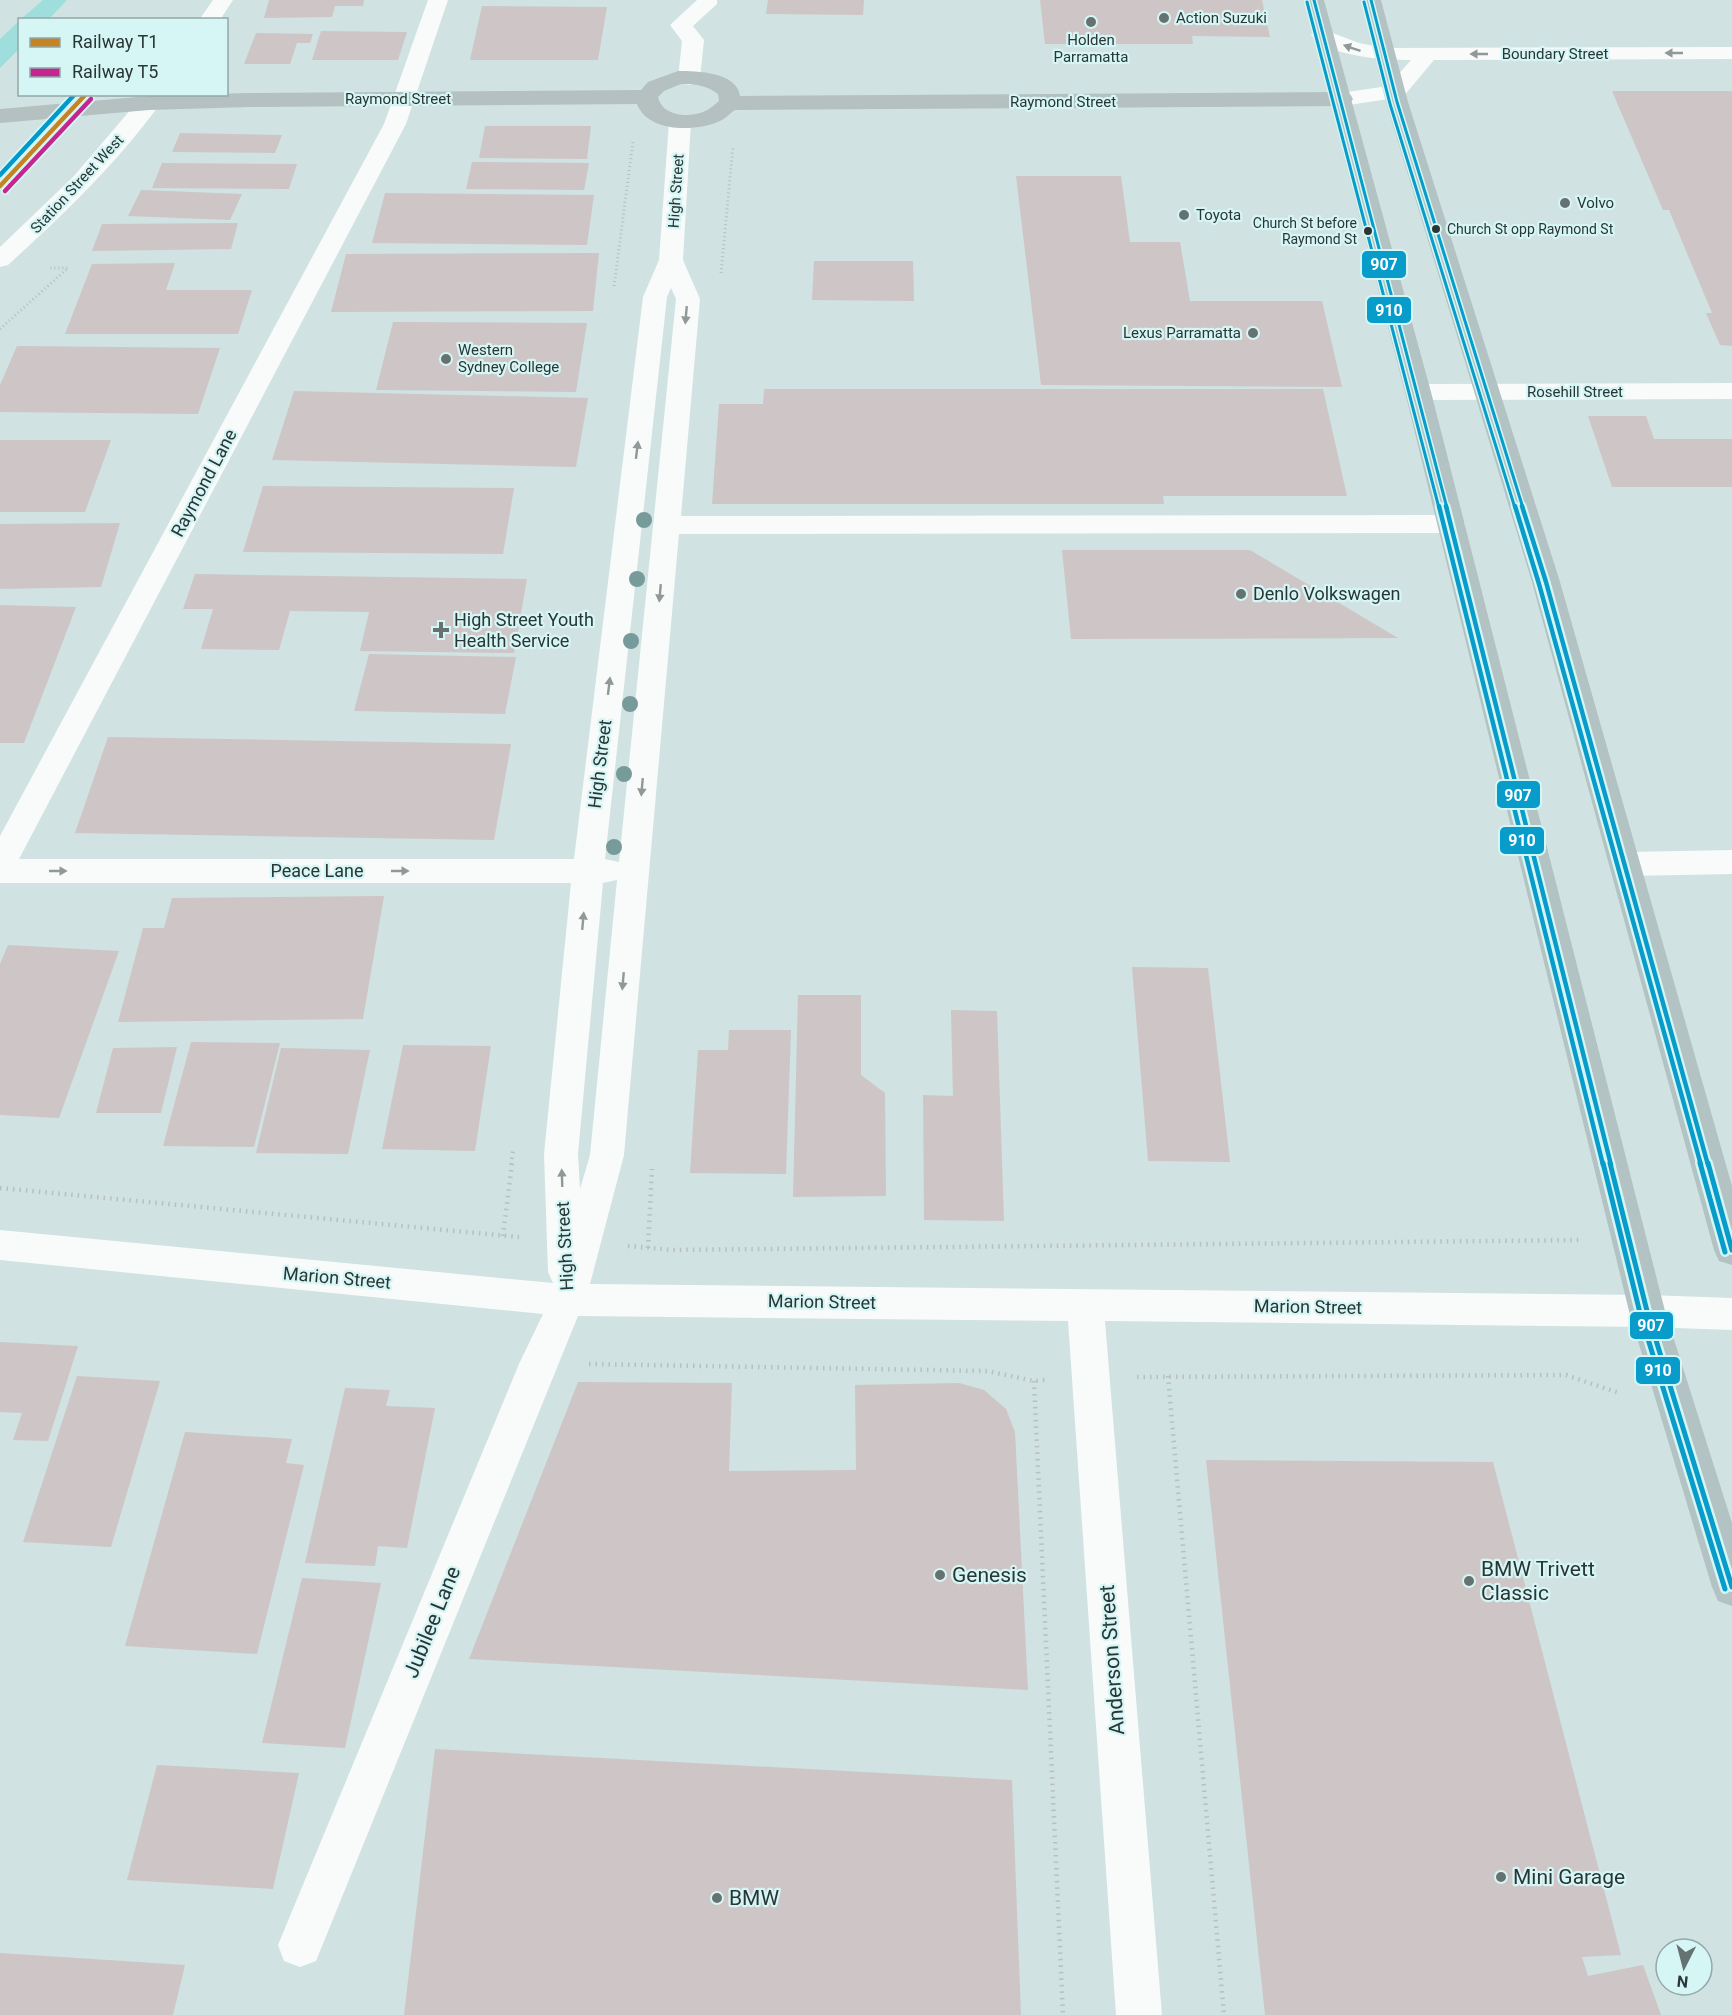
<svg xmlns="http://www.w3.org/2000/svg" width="1732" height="2015" font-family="Roboto,sans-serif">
	<rect width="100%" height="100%" fill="#d0e2e1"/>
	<g fill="#9edfdd">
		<path d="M43 0H67L49 19H21Z"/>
		<path d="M19 21V49L0 68V39Z"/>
	</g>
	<g fill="#cec5c6">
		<path d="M269 0H364L363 6H335L332 17 264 18Z"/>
		<path d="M768 0H864L863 15 766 14Z"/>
		<path d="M1040 0H1262L1270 37 1192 36 1193 44H1045Z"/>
		<path d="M482 6 607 7 598 60H470Z"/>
		<path d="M321 31 407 32 398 60H312Z"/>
		<path d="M256 33 313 34 310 43H297L290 64H244Z"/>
		<path d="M1612 91H1732V346L1720 345 1706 313H1712L1669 210H1663Z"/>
		<path d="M485 126H591L587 159 479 158Z"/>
		<path d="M180 133 282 135 275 153 172 152Z"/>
		<path d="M472 162 589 163 584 190 466 189Z"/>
		<path d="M162 163 297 164 289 189 152 188Z"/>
		<path d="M1016 176H1121L1130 242H1180L1190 301H1322L1342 387 1041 385Z"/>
		<path d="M141 190 242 194 230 220 128 216Z"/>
		<path d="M385 193 594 195 587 245 372 243Z"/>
		<path d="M238 223 231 249 92 251 102 224Z"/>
		<path d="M599 253 593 311 331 312 346 254Z"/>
		<path d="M814 261H913L914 301 812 300Z"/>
		<path d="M175 263 166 290H252L238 334H65L92 264Z"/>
		<path d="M393 322 587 323 576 392 376 390Z"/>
		<path d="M17 346 220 348 198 414 0 412V385Z"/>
		<path d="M764 389H1323L1347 496H1163L1164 504H712L719 404H763Z"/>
		<path d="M294 391 588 398 576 467 272 460Z"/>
		<path d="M1588 416H1646L1654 439H1732V487H1612Z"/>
		<path d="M0 440H111L85 512H0Z"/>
		<path d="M263 486 514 488 503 554 243 552Z"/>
		<path d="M120 523 101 587 0 589V524Z"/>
		<path d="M1062 550H1250L1398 638 1071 639Z"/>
		<path d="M195 574 527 579 514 653 360 651 369 612 290 611 279 650 201 649 213 609H183Z"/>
		<path d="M0 605 76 607 24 743H0Z"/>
		<path d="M369 654 516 657 505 714 354 711Z"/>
		<path d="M108 737 511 744 494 840 75 833Z"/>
		<path d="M384 896 363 1019 118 1022 143 928H164L172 898Z"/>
		<path d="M8 945 119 951 59 1118 0 1115V964Z"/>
		<path d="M1132 967 1208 968 1230 1162 1148 1161Z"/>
		<path d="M798 995H861V1075L885 1093 886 1196 793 1197Z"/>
		<path d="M951 1010 997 1011 1004 1221 924 1220 923 1095 953 1096Z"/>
		<path d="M729 1030H791L786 1174 690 1173 698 1050H728Z"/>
		<path d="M191 1042 280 1043 254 1147 163 1146Z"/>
		<path d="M403 1045 491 1046 475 1151 382 1149Z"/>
		<path d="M177 1047 161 1113H96L113 1048Z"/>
		<path d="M281 1048 370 1050 348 1154 256 1153Z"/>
		<path d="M0 1342 78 1346 48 1441 13 1440 22 1413 0 1412Z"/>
		<path d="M77 1376 160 1381 111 1547 23 1542Z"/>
		<path d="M578 1382 732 1383 729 1471 856 1470 855 1385 959 1383 984 1390 1006 1409 1015 1432 1028 1690 469 1659Z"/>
		<path d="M345 1388 390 1390 386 1406 435 1408 407 1548 378 1546 375 1566 305 1563Z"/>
		<path d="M185 1432 292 1439 286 1463 304 1465 257 1654 125 1646Z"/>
		<path d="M1206 1460 1493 1462 1621 1955 1582 1957 1588 1976 1643 1965 1661 2015H1265Z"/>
		<path d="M302 1578 381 1583 345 1748 262 1743Z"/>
		<path d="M435 1749 1012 1780 1021 2015H404Z"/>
		<path d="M157 1765 299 1773 273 1889 127 1880Z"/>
		<path d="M0 1953 185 1965 173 2015H0Z"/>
	</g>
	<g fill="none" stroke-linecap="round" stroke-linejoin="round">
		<g stroke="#b8c0c0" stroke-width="3" stroke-dasharray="1 3" stroke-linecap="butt">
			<path d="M721 273 733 146"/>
			<path d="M614 286 633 142"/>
			<path d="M0 329 68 268H48"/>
		</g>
		<path stroke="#b8c0c0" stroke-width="4" stroke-dasharray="1.5 4.5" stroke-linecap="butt" d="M511 1165 513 1151"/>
		<g stroke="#b8c0c0" stroke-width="4.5" stroke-dasharray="1.5 5" stroke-linecap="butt">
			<path d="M0 1188 519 1237"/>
			<path d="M503 1236 512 1163"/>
			<path d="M628 1246 673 1250 1583 1240"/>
			<path d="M648 1248 652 1169"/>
			<path d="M589 1364 987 1371 1034 1381 1045 1380"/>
			<path d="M1168 1376 1224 2015"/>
			<path d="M1137 1377 1566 1375 1619 1393"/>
			<path d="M1034 1381 1063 2015"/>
		</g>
		<g fill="#f8fbfa" fill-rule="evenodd">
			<path d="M213 0H233L220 20H199Z"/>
			<path d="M428 0H448L406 124 19 859H574L643 297 659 260 669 122 672 117 680 115 688 117 691 122 683 260 700 299 681 516 1451 515 1461 518 1465 524 1461 530 1451 533 679 534 624 1155 590 1284 1647 1295 1732 1298V1330L1647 1327 1105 1321 1162 2015H1116L1068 1321 578 1316 316 1961 300 1967 284 1961 278 1945 519 1364 543 1314 0 1260V1230L553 1283 548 1272 544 1154 571 883H0V836L384 124ZM671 288 676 299 619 862 605 859 667 297ZM617 880 590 1155 580 1189 578 1154 603 883Z"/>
			<path d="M697 0H717V4L693 26 704 40 700 78 697 83 689 85 681 83 678 78 682 41 670 25Z"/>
			<path d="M1322 29 1359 43 1384 48 1732 47V59L1434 60 1403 97 1342 106 1334 104 1331 99 1334 94 1388 86 1411 60C1386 60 1327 57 1311 35L1315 31Z"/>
			<path d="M144 94H167C123 158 65 213 8 265L0 267V247L74 176Z"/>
			<path d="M1732 383V399L1418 400 1409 398 1405 392 1409 386 1418 384Z"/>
			<path d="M1732 850V874L1626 876 1615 872 1610 864 1615 856 1626 852Z"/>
		</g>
		<path fill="#b5c0c0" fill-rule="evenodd" d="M678 71C697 71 737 72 740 96L1342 92 1350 94 1353 99 1350 104 1342 106 735 110C730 113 725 119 720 121 696 132 648 133 637 104L249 107 149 110 0 123V109L149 96 249 93 641 90 648 82ZM681 84C696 84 706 85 718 94L719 101C714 105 709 110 703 112 688 118 662 116 658 97L664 91Z"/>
		<g fill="#b3c2c2" fill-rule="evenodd">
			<path d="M1304 0H1324L1431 392 1665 1311 1732 1523V1606L1718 1601 1712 1587 1629 1311 1405 392Z"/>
			<path d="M1361 0H1381L1408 102 1560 582 1732 1186V1265L1719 1261 1714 1250 1532 582 1386 102Z"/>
		</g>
		<g stroke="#d6f6f5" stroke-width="6">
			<g id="bus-1-far2">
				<path d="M1314 0 1447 508"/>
				<path d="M1371 0 1397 102 1523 508"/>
			</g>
		</g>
		<g stroke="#d6f6f5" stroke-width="9">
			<g id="bus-1-far1">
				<path d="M1446 506 1611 1165"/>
				<path d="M1522 506 1546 582 1708 1165"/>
			</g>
		</g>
		<g stroke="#d6f6f5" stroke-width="10">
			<g id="bus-1">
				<path d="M1610 1163 1647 1311 1732 1587"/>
				<path d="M1708 1163 1732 1250"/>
			</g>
		</g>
		<g stroke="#d6f6f5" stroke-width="6">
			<g id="bus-2-far2">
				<path d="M1307 2 1439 508"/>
				<path d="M1364 2 1390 104 1515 508"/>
			</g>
		</g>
		<g stroke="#d6f6f5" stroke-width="9">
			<g id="bus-2-far1">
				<path d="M1439 506 1603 1165"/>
				<path d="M1515 506 1539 584 1701 1165"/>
			</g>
		</g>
		<g stroke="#d6f6f5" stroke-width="10">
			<g id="bus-2">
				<path d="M1603 1163 1640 1313 1725 1589"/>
				<path d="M1700 1163 1725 1252"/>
			</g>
		</g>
		<use href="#bus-1-far2" stroke="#089cca" stroke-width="3"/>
		<use href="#bus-1-far1" stroke="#089cca" stroke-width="4.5"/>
		<use href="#bus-1" stroke="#089cca" stroke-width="5"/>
		<use href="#bus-2-far2" stroke="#089cca" stroke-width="3"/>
		<use href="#bus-2-far1" stroke="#089cca" stroke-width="4.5"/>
		<use href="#bus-2" stroke="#089cca" stroke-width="5"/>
		<g stroke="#d6f6f5" stroke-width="8">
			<path id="rail-1" d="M0 186 86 94"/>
		</g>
		<g stroke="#d6f6f5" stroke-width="8">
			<path id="rail-2" d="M5 191 91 99"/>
		</g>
		<g stroke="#d6f6f5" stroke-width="8">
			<path id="rail-3" d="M0 175 75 94"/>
		</g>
		<use href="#rail-1" stroke="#c58322" stroke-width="4.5"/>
		<use href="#rail-2" stroke="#c4258f" stroke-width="4.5"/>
		<use href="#rail-3" stroke="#0098cd" stroke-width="4.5"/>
	</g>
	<g fill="#779b9a">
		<circle cx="644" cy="520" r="8"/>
		<circle cx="637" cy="579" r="8"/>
		<circle cx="631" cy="641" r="8"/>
		<circle cx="630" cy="704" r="8"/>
		<circle cx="624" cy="774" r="8"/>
		<circle cx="614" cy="847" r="8"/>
	</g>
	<defs><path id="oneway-solid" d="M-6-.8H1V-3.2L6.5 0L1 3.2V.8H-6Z" transform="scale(1.5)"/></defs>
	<g fill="#919898">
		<use href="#oneway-solid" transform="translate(1352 48) rotate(-161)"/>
		<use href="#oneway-solid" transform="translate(1674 53) rotate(180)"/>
		<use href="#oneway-solid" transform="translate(1479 54) rotate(180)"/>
		<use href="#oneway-solid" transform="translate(686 315) rotate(95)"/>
		<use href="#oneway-solid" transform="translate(637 450) rotate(-83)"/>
		<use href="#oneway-solid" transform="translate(660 593) rotate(95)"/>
		<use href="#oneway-solid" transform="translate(609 686) rotate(-83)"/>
		<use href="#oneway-solid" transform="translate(642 787) rotate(95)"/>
		<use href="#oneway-solid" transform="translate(58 871)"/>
		<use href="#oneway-solid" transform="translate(400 871)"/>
		<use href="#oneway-solid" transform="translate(583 921) rotate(-85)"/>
		<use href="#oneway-solid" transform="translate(623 981) rotate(95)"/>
		<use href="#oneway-solid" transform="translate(562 1178) rotate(-92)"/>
	</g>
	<g fill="#647272" stroke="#d6f6f5" stroke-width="2">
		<circle cx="1164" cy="18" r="6"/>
		<circle cx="1091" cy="22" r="6"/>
		<circle cx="1565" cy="203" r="6"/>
		<circle cx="1184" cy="215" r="6"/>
		<circle cx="1253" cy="333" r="6"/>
		<circle cx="446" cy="359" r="6"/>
		<circle cx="1241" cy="594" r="6"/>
		<path d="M438 621h6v6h6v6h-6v6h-6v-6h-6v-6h6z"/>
		<circle cx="940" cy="1575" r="6"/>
		<circle cx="1469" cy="1581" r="6"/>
		<circle cx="1501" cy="1877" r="6"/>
		<circle cx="717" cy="1898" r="6"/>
	</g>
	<g fill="#2a3636" stroke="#d6f6f5" stroke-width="2">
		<circle cx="1436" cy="229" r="5"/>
		<circle cx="1368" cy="231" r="5"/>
	</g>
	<g text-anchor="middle" stroke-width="4.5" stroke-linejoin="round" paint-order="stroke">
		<g font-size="14" fill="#2a3636" stroke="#d6f6f5" text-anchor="end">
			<text x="1357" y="228">Church St before<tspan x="1357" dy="16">Raymond St</tspan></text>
			<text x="1447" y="234" text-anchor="start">Church St opp Raymond St</text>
		</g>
		<g font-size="15" fill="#2a3636" stroke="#d6f6f5" text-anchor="start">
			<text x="1176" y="23">Action Suzuki</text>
			<text x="1091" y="45" text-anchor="middle">Holden<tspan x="1091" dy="17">Parramatta</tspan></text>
			<text x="1577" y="208">Volvo</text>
			<text x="1196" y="220">Toyota</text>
			<text x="1241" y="338" text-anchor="end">Lexus Parramatta</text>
			<text x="458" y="355">Western<tspan x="458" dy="17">Sydney College</tspan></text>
		</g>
		<g font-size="15" fill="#2a3636" stroke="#d6f6f5">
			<text x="1555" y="59">Boundary Street</text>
			<text x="398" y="104">Raymond Street</text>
			<text x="1063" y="107">Raymond Street</text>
			<text transform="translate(77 184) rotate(-47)" y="5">Station Street West</text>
			<text transform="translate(676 191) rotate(-86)" y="5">High Street</text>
			<text x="1575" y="397">Rosehill Street</text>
		</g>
		<g font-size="18" fill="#2a3636" stroke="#d6f6f5">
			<text transform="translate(204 483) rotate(-62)" y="6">Raymond Lane</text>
			<text transform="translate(600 764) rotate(-83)" y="6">High Street</text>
			<text x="317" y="877">Peace Lane</text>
			<text transform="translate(565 1246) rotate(-93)" y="6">High Street</text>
			<text transform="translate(337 1278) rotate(5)" y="6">Marion Street</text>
			<text transform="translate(822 1302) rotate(1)" y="6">Marion Street</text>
			<text transform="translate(1308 1307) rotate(1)" y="6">Marion Street</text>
		</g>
		<g font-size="18" fill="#2a3636" stroke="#d6f6f5" text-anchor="start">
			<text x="1253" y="600">Denlo Volkswagen</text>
			<text x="454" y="626">High Street Youth<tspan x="454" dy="21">Health Service</tspan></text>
		</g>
		<g font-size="21" fill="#2a3636" stroke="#d6f6f5" text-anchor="start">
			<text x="1481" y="1576">BMW Trivett<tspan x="1481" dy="24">Classic</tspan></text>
			<text x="952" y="1582">Genesis</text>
			<text x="1513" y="1884">Mini Garage</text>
			<text x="729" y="1905">BMW</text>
		</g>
		<g font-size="21" fill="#2a3636" stroke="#d6f6f5">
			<text transform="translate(432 1622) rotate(-68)" y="7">Jubilee Lane</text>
			<text transform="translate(1112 1660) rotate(-94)" y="7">Anderson Street</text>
		</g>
	</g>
	<g stroke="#d6f6f5" stroke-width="2">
		<rect x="1361" y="250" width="46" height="29" rx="6" fill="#089cca"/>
		<rect x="1366" y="296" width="46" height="28" rx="6" fill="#089cca"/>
		<rect x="1496" y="780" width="45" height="29" rx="6" fill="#089cca"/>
		<rect x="1499" y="826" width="46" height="29" rx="6" fill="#089cca"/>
		<rect x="1629" y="1311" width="45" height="29" rx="6" fill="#089cca"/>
		<rect x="1635" y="1356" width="46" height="29" rx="6" fill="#089cca"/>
	</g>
	<g font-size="16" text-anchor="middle" font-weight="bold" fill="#fff">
		<text x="1384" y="270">907</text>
		<text x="1389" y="316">910</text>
		<text x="1518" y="801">907</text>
		<text x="1522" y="846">910</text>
		<text x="1651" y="1331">907</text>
		<text x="1658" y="1376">910</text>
	</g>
	<rect x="18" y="18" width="210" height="78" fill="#d6f6f5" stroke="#91a9a9" stroke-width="1.5"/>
	<rect x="30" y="38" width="30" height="9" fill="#c58322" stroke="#91a9a9" stroke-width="1.5"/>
	<text x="72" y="48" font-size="18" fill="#2a3636">Railway T1</text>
	<rect x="30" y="68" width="30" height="9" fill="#c4258f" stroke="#91a9a9" stroke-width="1.5"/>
	<text x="72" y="78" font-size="18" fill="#2a3636">Railway T5</text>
	<g transform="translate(1684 1967) rotate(186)"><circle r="28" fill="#d6f6f5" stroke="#91a9a9" stroke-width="1.5"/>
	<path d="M0-4.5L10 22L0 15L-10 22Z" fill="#647272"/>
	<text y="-9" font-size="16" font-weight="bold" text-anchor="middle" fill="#2a3636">N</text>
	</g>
</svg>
